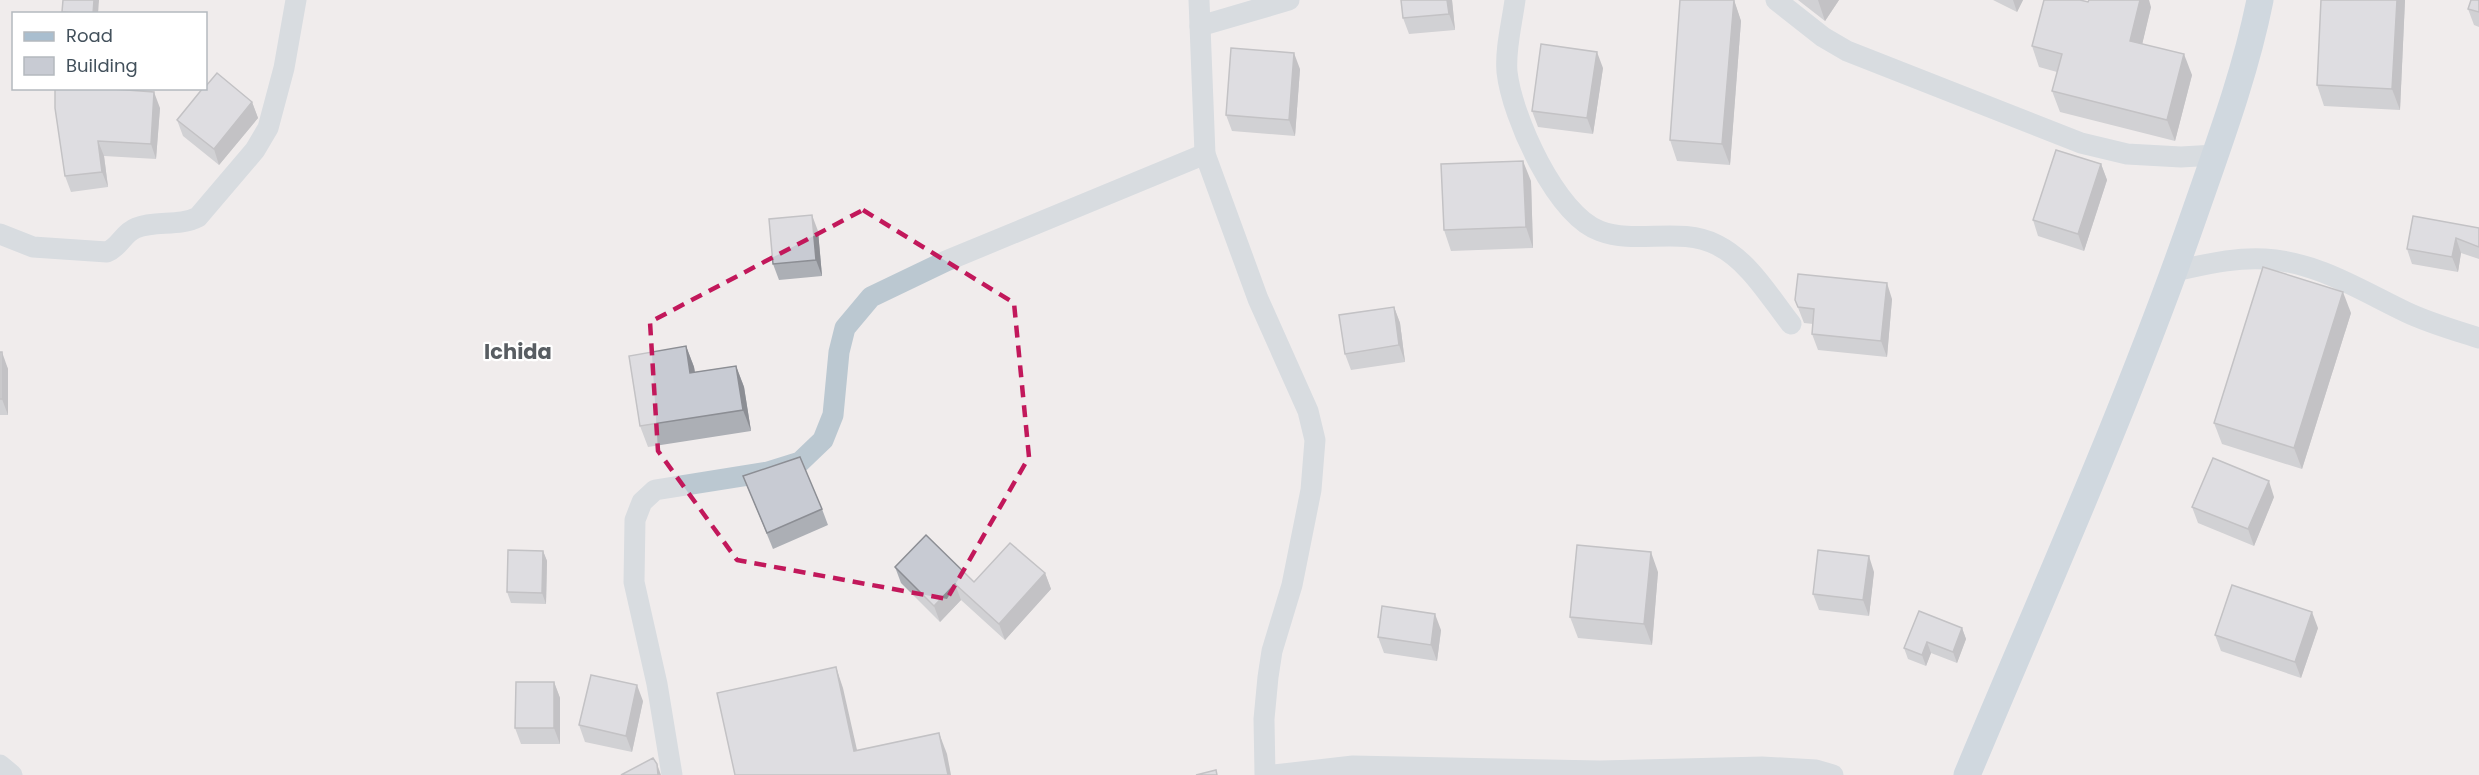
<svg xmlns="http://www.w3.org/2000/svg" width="2479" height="775" font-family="Poppins,sans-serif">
	<rect width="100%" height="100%" fill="#f0ecec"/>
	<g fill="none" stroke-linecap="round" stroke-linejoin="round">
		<g stroke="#bbc8d1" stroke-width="21">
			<path d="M1199 0 1205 154 1258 299 1308 411 1315 440 1311 490 1292 585 1272 651 1268 677 1264 719 1265 775"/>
			<path d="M1515 0C1512 23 1505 49 1507 72 1512 117 1556 215 1600 231 1637 245 1680 226 1717 245 1749 261 1769 296 1791 324"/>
			<path d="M1776 0 1823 37 1847 51 2081 143 2127 154 2181 157 2215 155"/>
			<path d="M1200 26 1289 0"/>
			<path d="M0 234 33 247 107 252C120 247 123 233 136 228 156 220 179 227 198 217L255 150 268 128 284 68 296 0"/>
			<path d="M2174 271C2204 265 2234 257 2265 259 2317 262 2360 290 2406 312 2429 323 2454 330 2479 338"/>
			<path d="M0 765 12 775"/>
			<path d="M672 775 657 684 634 582 635 520 642 502 655 490 768 472 800 462 823 440 833 415 839 352 845 328 871 297 946 261 1205 154"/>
			<path d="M1274 775 1353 766 1600 771 1762 767 1816 770 1833 775"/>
		</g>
		<path stroke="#a9becf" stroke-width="27" d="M1967 775C2044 591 2126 409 2192 221 2217 149 2245 75 2260 0"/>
	</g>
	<g fill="#acafb5">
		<path d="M1452 0 1455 30 1409 34 1403 18Z"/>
		<path d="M1734 0 1741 21 1730 165 1677 161 1670 140Z"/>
		<path d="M1798 0H1839L1825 21Z"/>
		<path d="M1993 0H2023L2017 12Z"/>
		<path d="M2321 0H2405L2400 110 2324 106 2317 85Z"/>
		<path d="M2479 0V27L2474 25 2468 9Z"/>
		<path d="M2088 2 2151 7 2142 44 2192 75 2175 141 2060 112 2052 91 2057 72 2039 67 2032 46Z"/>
		<path d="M1603 68 1593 134 1538 127 1532 111Z"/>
		<path d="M1300 69 1295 136 1232 131 1226 115Z"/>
		<path d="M55 88 160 108 156 159 104 156 108 187 71 192 65 176Z"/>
		<path d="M252 102 258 118 219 165 183 136 177 120Z"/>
		<path d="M2101 164 2107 180 2084 251 2038 236 2033 220Z"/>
		<path d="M1531 181 1533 248 1451 251 1444 230Z"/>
		<path d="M2479 228V259L2461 253 2458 272 2412 264 2407 249Z"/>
		<path d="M818 231 822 276 779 280 773 264Z"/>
		<path d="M1892 299 1887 357 1818 350 1812 334 1813 324 1804 323 1795 300Z"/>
		<path d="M1394 307 1400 323 1405 362 1351 370 1345 354Z"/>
		<path d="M2351 313 2302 469 2222 444 2214 423Z"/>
		<path d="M686 346 694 367 695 372 736 366 744 387 751 431 648 447 640 426Z"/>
		<path d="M0 352 8 369V415H0Z"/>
		<path d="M743 476 822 509 828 525 773 549Z"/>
		<path d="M2274 497 2254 546 2198 523 2192 507Z"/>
		<path d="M543 551 547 561 546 604 511 603 507 592Z"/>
		<path d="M895 567 974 582 1045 573 1051 589 1005 640 961 600 940 622 901 583Z"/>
		<path d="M1658 572 1652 645 1578 638 1570 617Z"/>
		<path d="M1874 572 1869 616 1819 610 1813 594Z"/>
		<path d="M1962 628 1966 639 1957 663 1931 653 1926 666 1908 659 1904 648Z"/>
		<path d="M2318 628 2301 678 2221 651 2215 635Z"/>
		<path d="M1441 630 1437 661 1384 653 1378 637Z"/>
		<path d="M554 682 560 698V744H521L515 728Z"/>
		<path d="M643 701 632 752 585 742 579 725Z"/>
	</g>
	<g fill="#8c8e94">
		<path d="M94 0H99L98 14H93Z"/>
		<path d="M1447 0H1452L1455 30 1449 14Z"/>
		<path d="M1734 0 1741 21 1730 165 1722 144Z"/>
		<path d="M1818 0H1839L1825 21Z"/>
		<path d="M2013 0H2023L2017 12Z"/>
		<path d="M2140 0H2149L2151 7 2138 62 2130 41Z"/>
		<path d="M2397 0H2405L2400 110 2392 89Z"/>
		<path d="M1597 52 1603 68 1593 134 1587 118Z"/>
		<path d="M1294 53 1300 69 1295 136 1289 120Z"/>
		<path d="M2184 54 2192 75 2175 141 2167 120Z"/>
		<path d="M154 92 160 108 156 159 151 144Z"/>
		<path d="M252 102 258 118 219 165 214 149Z"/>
		<path d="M98 141 104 156 108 187 102 172Z"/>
		<path d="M1523 161 1531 181 1533 248 1526 227Z"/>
		<path d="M2101 164 2107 180 2084 251 2078 234Z"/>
		<path d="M812 215 818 231 822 276 816 260Z"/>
		<path d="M2456 238 2461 253 2458 272 2452 257Z"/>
		<path d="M1887 283 1892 299 1887 357 1881 341Z"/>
		<path d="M2343 292 2351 313 2302 469 2294 448Z"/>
		<path d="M1394 307 1400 323 1405 362 1399 345Z"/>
		<path d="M686 346 694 367 698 394 690 373Z"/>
		<path d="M2 352 8 369V415L2 399Z"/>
		<path d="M736 366 744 387 751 431 743 410Z"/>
		<path d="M2269 481 2274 497 2254 546 2248 529Z"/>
		<path d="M543 551 547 561 546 604 542 593Z"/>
		<path d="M1651 552 1658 572 1652 645 1644 624Z"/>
		<path d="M1869 556 1874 572 1869 616 1863 600Z"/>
		<path d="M1045 573 1051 589 1005 640 999 624Z"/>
		<path d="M955 584 961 600 940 622 934 606Z"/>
		<path d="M2312 612 2318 628 2301 678 2295 662Z"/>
		<path d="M1435 614 1441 630 1437 661 1431 645Z"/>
		<path d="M1962 628 1966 639 1957 663 1953 652Z"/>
		<path d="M1927 642 1931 653 1926 666 1922 655Z"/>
		<path d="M836 667 843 688 862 772 854 751Z"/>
		<path d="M554 682 560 698V744L554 728Z"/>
		<path d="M637 685 643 701 632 752 626 736Z"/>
		<path d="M939 733 947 754 951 775H948Z"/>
		<path d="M657 764 661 775H658Z"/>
	</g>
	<g fill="#c8cbd3" stroke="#8c8e94" stroke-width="1.5">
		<path d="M63 0H94L93 14 62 12Z"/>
		<path d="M1401 0H1447L1449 14 1403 18Z"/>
		<path d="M1680 0H1734L1722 144 1670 140Z"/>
		<path d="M2044 0H2080L2088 2 2089 0H2140L2130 41 2184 54 2167 120 2052 91 2062 54 2032 46Z"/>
		<path d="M2321 0H2397L2392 89 2317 85Z"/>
		<path d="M2471 0H2479V12L2468 9Z"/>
		<path d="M1541 44 1597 52 1587 118 1532 111Z"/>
		<path d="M1231 48 1294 53 1289 120 1226 115Z"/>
		<path d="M217 73 252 102 214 149 177 120 203 88H206V86Z"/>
		<path d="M55 88H99L154 92 151 144 98 141 102 172 65 176 55 108Z"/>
		<path d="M2056 150 2101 164 2078 234 2033 220Z"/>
		<path d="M1523 161 1526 227 1444 230 1441 164Z"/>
		<path d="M812 215 816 260 773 264 769 219Z"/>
		<path d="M2413 216 2479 228V247L2456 238 2452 257 2407 249Z"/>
		<path d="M2263 267 2343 292 2294 448 2214 423Z"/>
		<path d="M1798 274 1887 283 1881 341 1812 334 1814 309 1798 307 1795 300Z"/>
		<path d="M1394 307 1399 345 1345 354 1339 315Z"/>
		<path d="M686 346 690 373 736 366 743 410 640 426 629 356Z"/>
		<rect x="0" y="352" width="2" height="47"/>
		<path d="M800 457 822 509 767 533 743 476Z"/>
		<path d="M2213 458 2269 481 2248 529 2192 507Z"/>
		<path d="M926 535 974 582 1010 543 1045 573 999 624 955 584 934 606 895 567Z"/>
		<path d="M1577 545 1651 552 1644 624 1570 617Z"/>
		<path d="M508 550 543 551 542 593 507 592Z"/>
		<path d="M1818 550 1869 556 1863 600 1813 594Z"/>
		<path d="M2232 585 2312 612 2295 662 2215 635Z"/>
		<path d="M1382 606 1435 614 1431 645 1378 637Z"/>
		<path d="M1919 611 1962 628 1953 652 1927 642 1922 655 1904 648Z"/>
		<path d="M836 667 854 751 939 733 948 775H735L717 693Z"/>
		<path d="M591 675 637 685 626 736 579 725Z"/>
		<path d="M516 682H554V728H515Z"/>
		<path d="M653 758 657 764 658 775H621Z"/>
		<path d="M1216 770 1217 775H1196Z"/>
	</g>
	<path d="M0 0H2479V775H0ZM863 210 1014 303 1029 457 947 599 737 560 658 451 650 322Z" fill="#f0ecec" fill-opacity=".55" fill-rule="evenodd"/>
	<path fill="none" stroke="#c2185b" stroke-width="4.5" stroke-dasharray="12 8" stroke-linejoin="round" d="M863 210 1014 303 1029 457 947 599 737 560 658 451 650 322Z"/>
	<g text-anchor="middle" stroke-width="4.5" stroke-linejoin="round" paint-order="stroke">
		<g font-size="21" font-weight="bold" fill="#585d62" stroke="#fff">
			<text x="518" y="359">Ichida</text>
		</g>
	</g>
	<rect x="12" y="12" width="195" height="78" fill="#ffffff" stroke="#b4b9be" stroke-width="1.5"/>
	<rect x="24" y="32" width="30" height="9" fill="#a9becf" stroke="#b4b9be" stroke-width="1.5"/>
	<text x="66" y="42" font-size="18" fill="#43515c">Road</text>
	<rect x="24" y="57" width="30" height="18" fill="#c8cbd3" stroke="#b4b9be" stroke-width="1.5"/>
	<text x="66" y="72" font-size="18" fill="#43515c">Building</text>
</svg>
